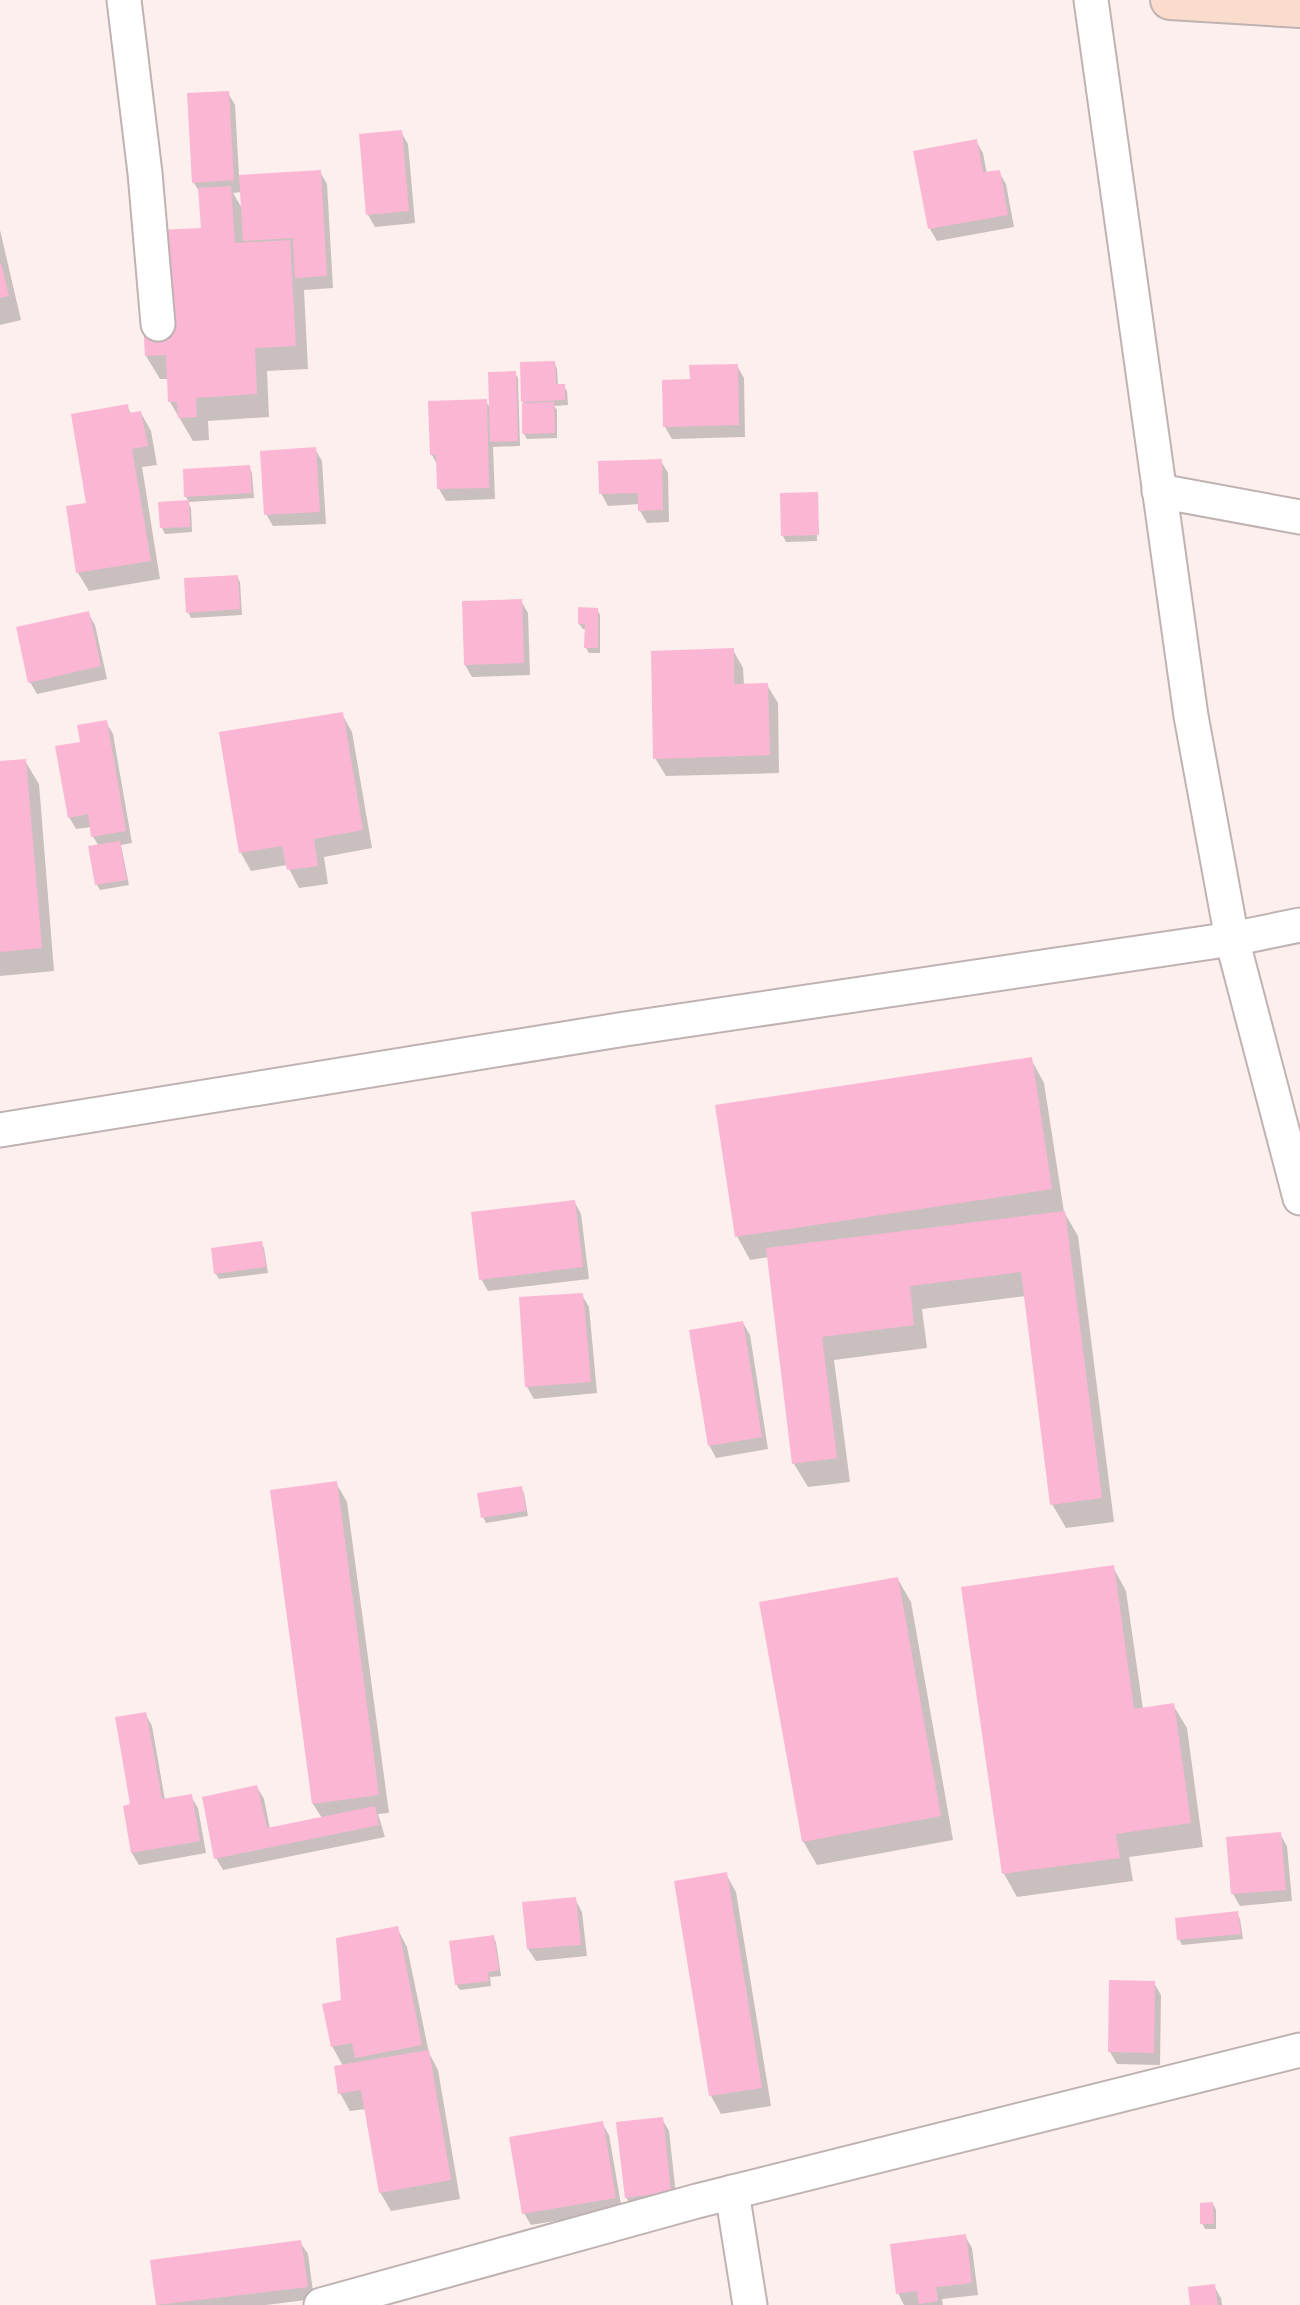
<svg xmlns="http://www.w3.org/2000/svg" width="1300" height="2305" font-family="'IBM Plex Sans',sans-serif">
	<rect width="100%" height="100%" fill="#fcefee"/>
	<g fill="#0003" fill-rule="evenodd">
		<path d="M228 93 235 105 239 176 320 172 327 184 333 288 304 290 308 369 267 371 269 417 208 421 209 440 193 441 170 402 169 379H160L146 356 202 229 201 194 194 183ZM242 192 243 210 233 193Z"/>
		<path d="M401 132 408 144 415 223 375 227 368 215Z"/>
		<path d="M976 141 983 153 987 174 999 172 1006 184 1014 227 937 241 930 229Z"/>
		<path d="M0 230 21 320 0 325Z"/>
		<path d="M554 363 557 368 558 386H564L567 391 568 405 554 406 557 410V438L527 439 524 434 522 364Z"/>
		<path d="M737 366 744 378 745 437 672 439 665 427 691 381Z"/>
		<path d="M515 373 518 378 520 446 493 447 495 499 446 501 439 489 438 466 432 455 486 401 491 410Z"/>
		<path d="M127 406 131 414 141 413 151 431 157 465 142 467 160 579 89 591 78 573 68 508 88 504Z"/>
		<path d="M315 449 322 461 326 524 273 526 266 514Z"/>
		<path d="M661 461 668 473 669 522 647 523 640 511V504L608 506 601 493Z"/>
		<path d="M249 467 252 473 254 498 188 502 191 508 192 532 165 534 162 528 160 504 189 502 186 497Z"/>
		<path d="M781 494H817L819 497H816L817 541 786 542 783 536Z"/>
		<path d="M237 577 240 582 242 615 191 618 188 612Z"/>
		<path d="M521 601 528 613 530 675 472 677 465 665Z"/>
		<path d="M597 609 600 615V653H589L586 648V629H583L579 624Z"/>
		<path d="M88 613 95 625 107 679 37 694 30 682Z"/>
		<path d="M733 650 743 668 744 685H767L778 703 779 773 666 776 655 758Z"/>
		<path d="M342 714 352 732 372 848 324 857 328 884 299 888 287 865 251 871 241 853Z"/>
		<path d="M106 722 113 734 132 843 121 845 129 885 100 890 97 885 99 846 93 837 91 827 76 829 69 817Z"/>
		<path d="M25 761 39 784 54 971 0 976V763Z"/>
		<path d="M1031 1059 1044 1083 1064 1212 1078 1236 1114 1522 1066 1528 1052 1504 1026 1296 922 1309 927 1348 834 1360 850 1482 808 1487 794 1464 769 1257 750 1260 737 1236Z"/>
		<path d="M574 1201 581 1214 589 1279 488 1291 481 1279Z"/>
		<path d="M261 1243 264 1248 268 1273 219 1279 216 1274 213 1250Z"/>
		<path d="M582 1295 589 1307 597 1393 534 1399 527 1387Z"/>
		<path d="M743 1323 750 1335 768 1449 716 1458 709 1445Z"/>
		<path d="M336 1483 347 1502 389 1813 378 1814 385 1837 223 1870 216 1858 257 1787 264 1799 270 1829 322 1818 313 1804Z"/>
		<path d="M521 1488 524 1493 528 1516 486 1523 483 1517Z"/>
		<path d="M1113 1567 1126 1591 1143 1709 1173 1705 1187 1728 1203 1847 1129 1857 1133 1881 1017 1897 1004 1874 963 1589Z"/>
		<path d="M897 1578 911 1602 953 1840 817 1865 803 1841Z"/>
		<path d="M145 1713 152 1726 165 1800 191 1796 198 1808 206 1853 139 1865 132 1853V1806Z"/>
		<path d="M1280 1834 1287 1846 1292 1901 1240 1906 1233 1894Z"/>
		<path d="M726 1874 736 1892 771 2106 721 2114 711 2096Z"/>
		<path d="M575 1899 582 1912 587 1956 536 1961 528 1949Z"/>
		<path d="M1237 1913 1240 1919 1243 1939 1182 1945 1179 1939Z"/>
		<path d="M397 1928 407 1947 429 2053 438 2070 460 2199 391 2211 380 2192 366 2109 350 2111 340 2093 343 2066 332 2046 343 2001Z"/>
		<path d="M493 1937 496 1942 501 1976 490 1977 491 1986 460 1990 456 1984Z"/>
		<path d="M1154 1983 1161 1995 1160 2065 1117 2064 1110 2052Z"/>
		<path d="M662 2119 669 2131 677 2204 633 2209 626 2197Z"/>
		<path d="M602 2123 609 2135 622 2210 531 2225 524 2213Z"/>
		<path d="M1213 2204 1216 2210V2229H1205L1202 2223Z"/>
		<path d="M965 2236 972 2248 978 2295 942 2299 943 2305H904L898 2293Z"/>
		<path d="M300 2242 308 2254 314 2299 266 2305H158L152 2262Z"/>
		<path d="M1214 2286 1221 2298 1222 2305H1192Z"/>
	</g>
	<g fill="#fbb6d4">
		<path d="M229 91 234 180 192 183 187 93Z"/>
		<path d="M402 130 409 211 366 215 359 134Z"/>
		<path d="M977 139 983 172 1000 170 1008 215 928 229 913 151Z"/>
		<path d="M321 170 327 276 295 278 293 238 243 241 239 175Z"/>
		<path d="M231 186 235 243 290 240 296 346 255 348 257 394 196 398 197 417 178 418 177 402H168L166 355 145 356 138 231 201 228 198 188Z"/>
		<path d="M1 263 9 296 0 298V264Z"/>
		<path d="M555 361 556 384H565V400L521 402 520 362Z"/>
		<path d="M738 364 739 425 663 427 662 380 690 379 689 365Z"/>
		<path d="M516 371 518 441 490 442 488 372Z"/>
		<path d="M487 399 489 488 437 489 436 455H430L428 401Z"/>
		<path d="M554 402 555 433 522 434V403Z"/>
		<path d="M128 404 129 413 141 411 148 446 132 449 151 561 76 573 66 506 86 503 71 414Z"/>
		<path d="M316 447 320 512 264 515 260 451Z"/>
		<path d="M662 459 663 510 638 511V493L599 494 598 461Z"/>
		<path d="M250 465 252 493 184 497 183 469Z"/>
		<path d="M818 492 819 535 781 536 780 493Z"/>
		<path d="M189 500 190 527 160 528 158 502Z"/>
		<path d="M238 575 240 609 186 613 184 578Z"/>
		<path d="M522 599 524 663 464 665 462 601Z"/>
		<path d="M578 607 598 608V648H584L585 624H578Z"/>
		<path d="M89 611 101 666 28 683 16 627Z"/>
		<path d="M734 648V684L768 683 770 755 653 759 651 651Z"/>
		<path d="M343 712 363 830 314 839 318 866 287 870 282 846 239 853 219 732Z"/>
		<path d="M107 720 126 831 91 837 88 814 68 818 55 746 80 742 77 725Z"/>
		<path d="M26 759 42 948 0 952V761Z"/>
		<path d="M120 841 127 880 95 885 88 846Z"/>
		<path d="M1032 1057 1052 1189 735 1237 715 1105Z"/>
		<path d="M575 1200 583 1267 479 1280 471 1212Z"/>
		<path d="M1065 1211 1102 1498 1050 1505 1021 1272 910 1286 914 1325 822 1337 837 1458 792 1464 766 1248Z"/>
		<path d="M262 1241 266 1267 214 1274 211 1248Z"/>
		<path d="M583 1293 591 1382 525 1387 519 1297Z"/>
		<path d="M743 1321 762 1437 708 1446 689 1330Z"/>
		<path d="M337 1481 379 1795 312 1804 270 1490Z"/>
		<path d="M522 1486 526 1511 481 1518 477 1493Z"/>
		<path d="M1114 1565 1134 1709 1174 1703 1191 1823 1116 1834 1120 1858 1002 1874 961 1587Z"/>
		<path d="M898 1577 941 1816 802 1842 759 1602Z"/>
		<path d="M146 1712 162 1799 192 1794 200 1841 131 1853 123 1806 130 1804 115 1717Z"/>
		<path d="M257 1785 267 1828 375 1806 379 1825 214 1859 202 1797Z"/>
		<path d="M1281 1832 1286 1890 1231 1894 1226 1837Z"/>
		<path d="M727 1872 762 2088 709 2096 674 1881Z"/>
		<path d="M576 1897 581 1945 527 1949 522 1902Z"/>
		<path d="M1238 1911 1241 1934 1177 1940 1175 1918Z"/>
		<path d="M398 1926 422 2045 355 2058 352 2043 331 2047 322 2004 341 2000 336 1938Z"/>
		<path d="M494 1935 499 1970 488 1972 489 1981 455 1985 449 1941Z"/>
		<path d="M1109 1980 1155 1981 1154 2053 1108 2052Z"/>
		<path d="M429 2050 451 2180 379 2193 361 2090 338 2094 334 2066Z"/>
		<path d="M663 2117 671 2192 625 2198 616 2122Z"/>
		<path d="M603 2121 616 2198 522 2214 509 2137Z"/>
		<path d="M1213 2202 1214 2224H1200V2203Z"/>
		<path d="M966 2234 972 2283 936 2287 938 2301 919 2304 917 2291 896 2294 890 2244Z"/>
		<path d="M301 2240 308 2287 156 2305 150 2260Z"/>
		<path d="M1215 2284 1218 2305H1190L1188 2287Z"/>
	</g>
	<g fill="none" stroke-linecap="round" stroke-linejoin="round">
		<g stroke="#bfb2b2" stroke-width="37">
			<g id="street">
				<path d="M124 0 145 173 158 324"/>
				<path d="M1091 0 1191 716 1232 939 1300 1198"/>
				<path d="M1159 491 1300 517"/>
				<path d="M0 1130 625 1029 1232 939 1300 925"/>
				<path d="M732 2192 750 2305"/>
				<path d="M321 2305 697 2201 1300 2050"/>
			</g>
		</g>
		<g stroke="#bfb2b2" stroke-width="42">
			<path id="secondary" d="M1170 0 1300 8"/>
		</g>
		<use href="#street" stroke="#fff" stroke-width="33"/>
		<use href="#secondary" stroke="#fadccd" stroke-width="38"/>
	</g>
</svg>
